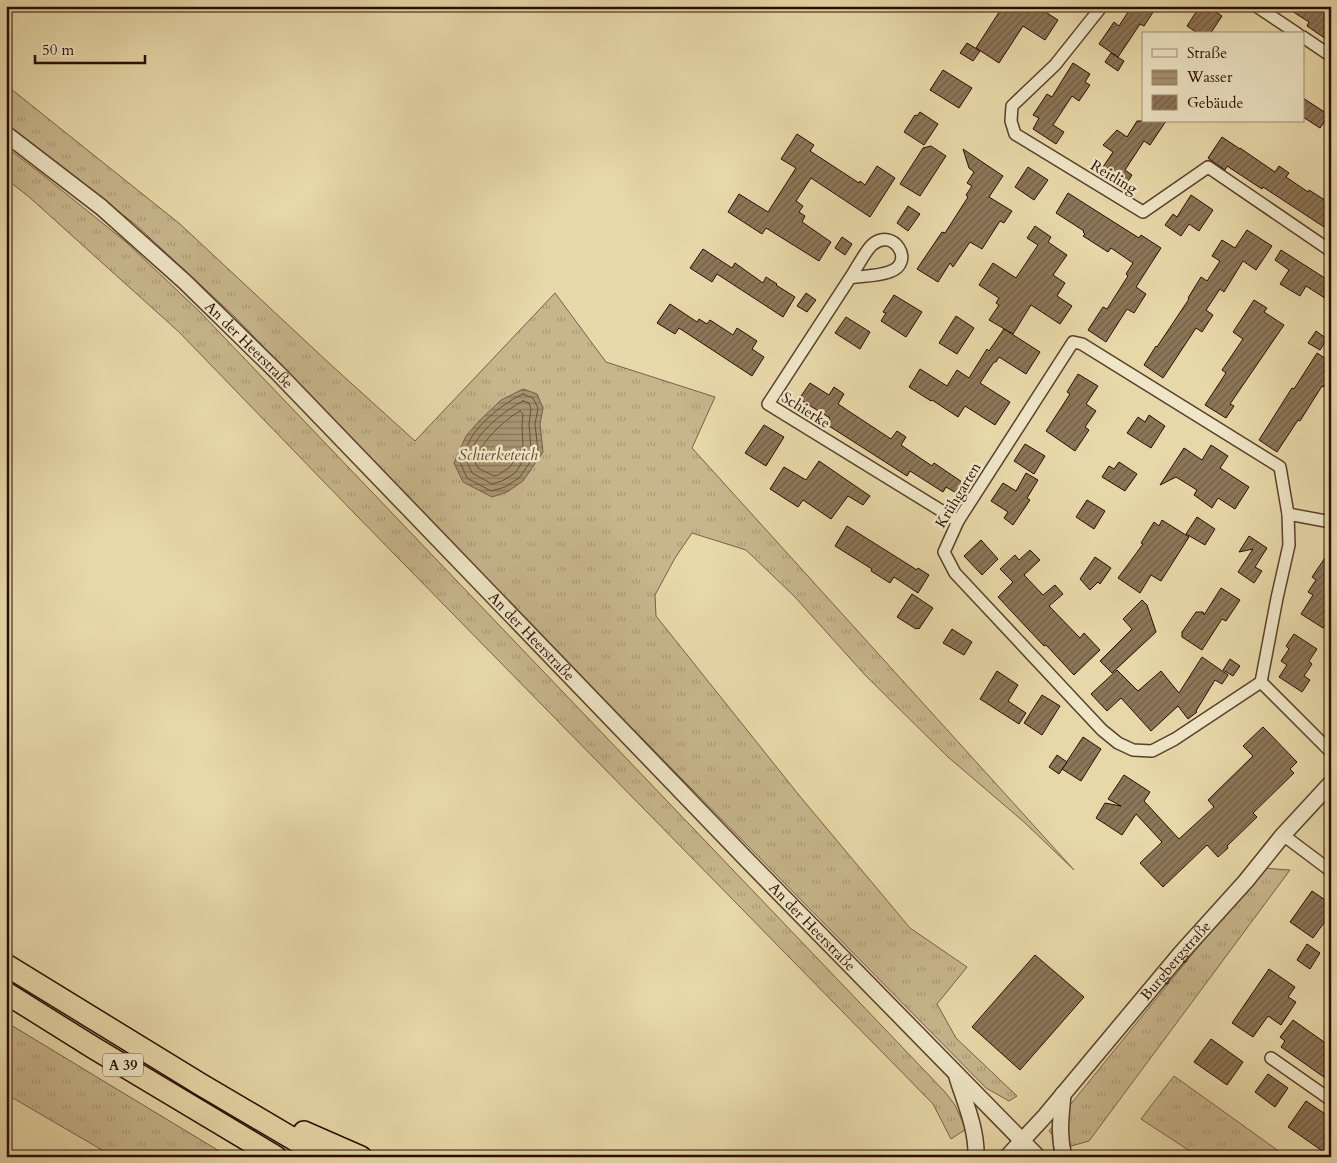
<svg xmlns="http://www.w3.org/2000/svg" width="1337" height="1163" font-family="Cardo,serif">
	<defs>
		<pattern id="grass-tufts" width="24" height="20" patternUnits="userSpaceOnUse" patternTransform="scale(1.25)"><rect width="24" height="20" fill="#c7b58c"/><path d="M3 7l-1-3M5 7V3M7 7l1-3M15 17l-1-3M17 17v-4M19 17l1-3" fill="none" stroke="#ab9a77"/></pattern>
		<pattern id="water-rules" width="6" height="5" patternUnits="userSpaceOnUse" patternTransform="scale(1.25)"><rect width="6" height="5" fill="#a79370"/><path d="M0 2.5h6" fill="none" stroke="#88765a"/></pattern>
		<pattern id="building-hatch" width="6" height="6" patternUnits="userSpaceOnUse" patternTransform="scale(1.25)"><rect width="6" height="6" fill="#8c7658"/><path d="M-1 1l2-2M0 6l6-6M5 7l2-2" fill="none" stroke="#735f46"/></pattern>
	</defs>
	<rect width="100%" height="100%" fill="#e7d8a9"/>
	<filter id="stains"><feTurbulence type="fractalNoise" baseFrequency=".004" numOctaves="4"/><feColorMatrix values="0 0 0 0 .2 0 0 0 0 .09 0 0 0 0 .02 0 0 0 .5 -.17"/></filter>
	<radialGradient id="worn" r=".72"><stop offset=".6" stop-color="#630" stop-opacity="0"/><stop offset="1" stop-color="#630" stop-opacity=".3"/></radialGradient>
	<g fill="url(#grass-tufts)" stroke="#786046">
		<path d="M6 85 180 224 330 364 415 441 555 293 606 362 715 397 692 448 1074 870 1024 822 948 757 865 675 795 597 746 550 692 533 675 558 655 595 656 616 798 794 910 928 967 967 937 1004 956 1038 1017 1096 1009 1101 986 1088 509 603 234 316 135 224 6 126Z"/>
		<path d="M6 147 39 172 126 242 200 312 945 1092 955 1105 966 1129 951 1139 933 1104 355 514 179 332 28 196 6 179Z"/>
		<path d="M1262 868 1290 870 1089 1141 1064 1148 1049 1131Z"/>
		<path d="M6 1022 229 1157H114L6 1094Z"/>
		<path d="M1174 1076 1287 1157H1199L1141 1119Z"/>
	</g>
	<path fill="url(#water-rules)" stroke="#755d43" d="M523 389 537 394 543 408 540 424 543 452 523 481 507 492 492 497 463 482 454 463 466 436 479 421 501 400Z"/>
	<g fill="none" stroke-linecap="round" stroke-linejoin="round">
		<g stroke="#685038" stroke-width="1">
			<path d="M523 394 533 398 538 408 535 424 538 451 519 478 505 487 491 491 467 478 460 462C463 455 466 447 470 440 479 423 505 402 523 394Z"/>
			<path d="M523 401 529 403 531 409 529 424 531 449 515 473 502 481 492 484 472 473 467 462C470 456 472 449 475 443 484 427 506 410 523 401Z"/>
			<path d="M520 411 523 414 522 425 523 447 510 467 498 475 494 476 478 468 475 462C477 457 479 452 482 447 489 435 508 417 520 411Z"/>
		</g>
	</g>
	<g fill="url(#building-hatch)" stroke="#2a0c00">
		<path d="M1003 6H1036L1058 20 1045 40 1023 26 999 63 976 48Z"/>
		<path d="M1132 6H1157L1144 26 1140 24 1118 57 1099 44 1114 22 1119 26Z"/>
		<path d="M1200 6H1207L1222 16 1210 34H1199L1187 26Z"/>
		<path d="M1284 6H1316L1331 16V31L1326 39 1307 26 1309 22Z"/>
		<path d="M967 43 980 51 973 61 960 53Z"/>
		<path d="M1111 53 1124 61 1118 71 1105 62Z"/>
		<path d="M1073 63 1090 74 1085 82 1090 85 1079 101 1072 96 1053 125 1064 132 1056 144 1033 129 1039 118 1033 115 1047 94 1052 97Z"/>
		<path d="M943 70 972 88 959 108 930 90Z"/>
		<path d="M1303 98 1329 115 1320 128 1303 117Z"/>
		<path d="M920 112 938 124 924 145 904 132 915 115 917 116Z"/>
		<path d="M1137 121H1166L1150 145 1144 141 1125 170 1132 175 1125 186 1101 170 1113 152 1103 145 1117 130 1127 137Z"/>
		<path d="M797 134 814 145 810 151 859 183 860 181 865 185 877 166 895 178 870 217 811 178 796 201 803 206 799 212 805 216 802 222 831 242 819 261 766 228 762 234 728 212 739 194 768 212 796 168 781 159Z"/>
		<path d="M1222 137 1240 149V148L1275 172 1279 166 1289 173 1286 177 1308 192 1309 190 1331 204V216L1324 227 1263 187 1262 189 1227 166 1225 170 1208 158Z"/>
		<path d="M931 146 946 156 920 196 900 184 923 148Z"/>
		<path d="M963 149 1003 176 989 197 1012 211 1004 223 1000 221 982 249 970 242 953 267 950 263 938 282 917 269 942 232 945 233 968 197 966 195 972 186 967 183 974 172 969 168Z"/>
		<path d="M1028 167 1048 180 1034 200 1015 187Z"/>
		<path d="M1068 193 1139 238 1141 235 1161 248 1136 287 1146 294 1134 313 1127 309 1106 342 1088 330 1103 307 1107 309 1128 276 1126 274 1133 263 1111 248 1108 252 1083 236 1085 234 1083 232 1084 231 1056 213Z"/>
		<path d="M1191 195 1213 210 1199 231 1189 224 1181 236 1165 225 1173 214 1177 217Z"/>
		<path d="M908 206 920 214 908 231 897 223Z"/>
		<path d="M1035 226 1051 237 1048 242 1067 255 1053 275 1065 283 1057 296 1072 306 1060 324 1031 305 1013 334 989 320 999 305 996 303 999 298 979 285 993 263 1016 278 1038 245 1027 238Z"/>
		<path d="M1247 230 1272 246 1256 270 1243 261 1224 292 1220 289 1206 310 1213 315 1202 332 1196 328 1163 378 1144 365 1156 346 1157 347 1189 299 1188 298 1201 277 1207 281 1220 261 1212 256 1222 240 1235 248Z"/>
		<path d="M842 237 852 244 845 255 835 248Z"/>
		<path d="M703 249 732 268 735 263 763 283 766 277 777 284 776 285 795 297 783 317 717 274 712 282 690 268Z"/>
		<path d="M1281 250 1331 282V302L1306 286 1300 296 1280 284 1289 270 1275 260Z"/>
		<path d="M806 293 816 300 807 312 797 306Z"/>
		<path d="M894 295 922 312 906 337 881 321 886 313 883 312Z"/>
		<path d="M1254 300 1267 308 1264 312 1284 325 1230 404 1234 406 1226 418 1205 405 1226 373 1222 370 1243 339 1233 332Z"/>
		<path d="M670 304 697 322 699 319 707 324 710 320 733 335 737 328 757 341 752 349 764 357 752 376 679 328 675 334 657 323Z"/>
		<path d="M956 316 974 328 957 354 939 343Z"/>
		<path d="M846 317 870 332 860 349 835 333Z"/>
		<path d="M1004 329 1040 352 1026 374 999 357 996 362H994L980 383 1010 402 995 425 965 406 958 417 932 400 931 401 909 387 920 369 947 386 957 370 969 378 987 349 989 351Z"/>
		<path d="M1316 331 1327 339 1320 350 1308 343Z"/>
		<path d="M1317 353 1331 362V376L1324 387 1322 386 1300 421 1298 420 1277 452 1259 440 1292 388 1294 389Z"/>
		<path d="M1078 374 1098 386 1086 404 1096 411 1085 427 1089 430 1075 451 1046 431 1070 394 1067 392Z"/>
		<path d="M810 383 829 395 834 387 844 394 838 404 891 439 897 431 906 437 901 445 932 466 934 463 965 484 958 494 946 487 943 492 910 471 907 476 826 424 830 418 799 399Z"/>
		<path d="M1149 415 1165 426 1151 448 1127 433 1138 417 1145 422Z"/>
		<path d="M764 425 784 437 766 466 745 453Z"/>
		<path d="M1025 444 1045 456 1034 474 1014 461Z"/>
		<path d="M1211 445 1228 456 1220 468 1249 487 1235 509 1218 498 1212 508 1194 495 1197 490 1176 477 1160 485 1184 448 1202 460Z"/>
		<path d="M819 461 870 496 863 505 848 496 831 519 803 500 798 507 770 489 784 467 806 480Z"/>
		<path d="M1119 462 1137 474 1125 491 1102 477 1109 466 1114 469Z"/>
		<path d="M1026 473 1038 480 1027 498 1030 500 1013 525 1004 518 1008 512 991 501 1003 483 1016 491Z"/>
		<path d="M1087 500 1105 511 1094 529 1076 517Z"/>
		<path d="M1197 517 1215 529 1205 545 1186 534Z"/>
		<path d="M1162 520 1189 537 1161 581 1151 575 1140 593 1118 578 1143 544 1141 543 1154 522 1159 526Z"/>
		<path d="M847 526 917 570 918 568 929 575 918 593 894 577 890 583 871 571 872 569 835 546Z"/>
		<path d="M1249 536 1267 548 1255 567 1262 571 1254 583 1238 572 1253 549 1239 552Z"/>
		<path d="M981 540 998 559 982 575 964 556Z"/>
		<path d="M1331 549V617L1323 628 1301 614 1313 595 1308 592 1316 580 1312 577Z"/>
		<path d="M1030 550 1040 560 1024 575 1043 595 1055 585 1063 594 1049 606 1080 638 1084 633 1100 650 1074 675 1046 645 1044 646 998 597 1013 582 1000 569 1015 555 1019 560Z"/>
		<path d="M1095 557 1111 568 1100 584 1098 582 1090 590 1080 579Z"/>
		<path d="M1221 588 1240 600 1226 621 1222 619 1202 650 1182 637V632L1196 612H1203L1204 615Z"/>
		<path d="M912 594 933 608 919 629 917 628 916 629 897 617Z"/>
		<path d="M1142 600 1147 605 1156 632 1112 673 1100 661 1132 629 1123 619Z"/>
		<path d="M952 629 972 642 964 655 943 643Z"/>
		<path d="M1294 634 1317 649 1309 661 1312 664 1304 676 1310 680 1302 692 1279 677 1287 665 1281 661 1289 649 1286 646Z"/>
		<path d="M1202 657 1228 675 1222 684 1215 680 1196 711 1197 712 1188 719 1178 706 1151 731 1121 698 1107 711 1091 694 1117 670 1138 691 1161 671 1179 693Z"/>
		<path d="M1230 659 1240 666 1233 676 1223 670Z"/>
		<path d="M997 671 1018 685 1008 701 1026 713 1019 724 980 699Z"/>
		<path d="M1042 695 1060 706 1042 735 1024 723Z"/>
		<path d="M1263 727 1297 762 1290 769 1294 773 1253 813 1257 817 1227 846 1228 848 1218 857 1207 845 1163 887 1140 863 1162 842 1136 814 1122 835 1096 818 1105 803 1121 806 1108 799 1124 775 1150 792 1144 801 1179 839 1214 807 1208 800 1253 756 1243 746Z"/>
		<path d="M1083 737 1101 749 1081 781 1062 769Z"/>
		<path d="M1057 755 1067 762 1059 774 1049 767Z"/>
		<path d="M1312 891 1331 904V913L1313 938 1290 922Z"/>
		<path d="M1307 944 1320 953 1310 969 1297 960Z"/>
		<path d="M1035 955 1084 997 1020 1070 972 1027Z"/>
		<path d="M1269 969 1295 987 1288 997 1296 1002 1281 1025 1268 1016 1253 1037 1232 1023Z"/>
		<path d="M1293 1020 1331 1047V1082L1281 1047 1285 1041 1280 1037Z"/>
		<path d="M1211 1039 1243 1062 1227 1085 1194 1062Z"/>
		<path d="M1268 1074 1288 1088 1275 1107 1255 1092Z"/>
		<path d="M1306 1101 1331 1118V1157L1288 1127Z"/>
	</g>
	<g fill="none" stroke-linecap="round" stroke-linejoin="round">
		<g stroke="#593f2a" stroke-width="14">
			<g id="minor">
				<path d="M1102 6 1055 65 1012 106 1011 121 1015 134 1143 212 1208 167 1331 251"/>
				<path d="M1256 6 1298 34"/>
				<path d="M1303 37 1331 56"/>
				<path d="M850 278C855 271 866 250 872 245 893 226 917 263 889 272 878 276 862 276 850 278L768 404 958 521"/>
				<path d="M1073 342 1082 344 1280 467 1288 514 1289 545 1277 598 1261 682 1175 739 1152 751 1133 750 1118 743 1102 730 955 573 944 552 958 521Z"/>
				<path d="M1288 514 1331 522"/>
				<path d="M1261 682 1331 752"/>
				<path d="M1283 835 1331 871"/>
				<path d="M1271 1058 1331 1100"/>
			</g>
		</g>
		<g stroke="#593f2a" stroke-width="18">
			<g id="tertiary">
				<path id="s1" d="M6 134 101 207 185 282 277 372 749 862 1038 1157"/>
				<path d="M957 1077C965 1103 977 1129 976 1157"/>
				<path d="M1063 1094C1061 1118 1058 1134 1064 1157"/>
				<path id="s2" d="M1007 1157 1045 1116 1181 953 1246 881 1283 835 1331 783"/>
			</g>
		</g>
		<g stroke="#2a0c00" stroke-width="24">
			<g id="motorway">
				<path d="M6 965 200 1084 324 1157"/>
				<path d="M6 993 94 1048 276 1157"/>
				<path d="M304 1132 361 1157"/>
			</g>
		</g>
		<use href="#minor" stroke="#efe6c7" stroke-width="11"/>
		<use href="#tertiary" stroke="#efe6c7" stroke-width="15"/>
		<use href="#motorway" stroke="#e7d8a9" stroke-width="21"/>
	</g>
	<g text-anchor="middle" stroke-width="5" stroke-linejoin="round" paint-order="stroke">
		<rect fill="#efe6c7" stroke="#654d3c" stroke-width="1" x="103" y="1053.5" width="40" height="23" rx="4"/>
		<g font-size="14" font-weight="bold" fill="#2a0c00">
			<text x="123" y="1070">A 39</text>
		</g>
		<g font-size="15" fill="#2a0c00" stroke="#efe6c7">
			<text transform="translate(1114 177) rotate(31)" y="5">Reitling</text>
			<text dy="5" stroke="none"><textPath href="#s1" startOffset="322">An der Heerstraße</textPath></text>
			<text transform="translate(806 410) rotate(32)" y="5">Schierke</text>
			<text transform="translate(958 495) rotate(-59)" y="5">Krühgarten</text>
			<text dy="5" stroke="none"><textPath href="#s1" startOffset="728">An der Heerstraße</textPath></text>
			<text dy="5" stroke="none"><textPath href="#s1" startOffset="1132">An der Heerstraße</textPath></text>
			<text dy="5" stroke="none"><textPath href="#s2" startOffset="259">Burgbergstraße</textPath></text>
		</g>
		<g font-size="16" font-style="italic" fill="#624932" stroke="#efe6c7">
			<text x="498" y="460">Schierketeich</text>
		</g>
	</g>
	<rect width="1337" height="1163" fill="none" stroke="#e7d8a9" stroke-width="25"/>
	<rect x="8" y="8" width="1322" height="1148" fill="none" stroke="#2a0c00" stroke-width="2.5"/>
	<rect x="12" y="12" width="1312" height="1138" fill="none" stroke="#2a0c00"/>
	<rect x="1142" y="32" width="162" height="90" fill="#efe6c7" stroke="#a08f77"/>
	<rect x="1152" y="49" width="25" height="8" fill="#efe6c7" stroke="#a08f77"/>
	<text x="1187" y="58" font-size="15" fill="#2a0c00">Straße</text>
	<rect x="1152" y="70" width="25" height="15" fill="url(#water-rules)" stroke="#a08f77"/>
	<text x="1187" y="82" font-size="15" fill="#2a0c00">Wasser</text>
	<rect x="1152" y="95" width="25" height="15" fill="url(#building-hatch)" stroke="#a08f77"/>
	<text x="1187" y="108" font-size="15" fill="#2a0c00">Gebäude</text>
	<path d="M35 55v8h110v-8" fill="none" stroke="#2a0c00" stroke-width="2.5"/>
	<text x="42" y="55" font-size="15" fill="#2a0c00" stroke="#efe6c7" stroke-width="4" paint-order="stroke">50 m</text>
	<rect width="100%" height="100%" filter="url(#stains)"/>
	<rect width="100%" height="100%" fill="url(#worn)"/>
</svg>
